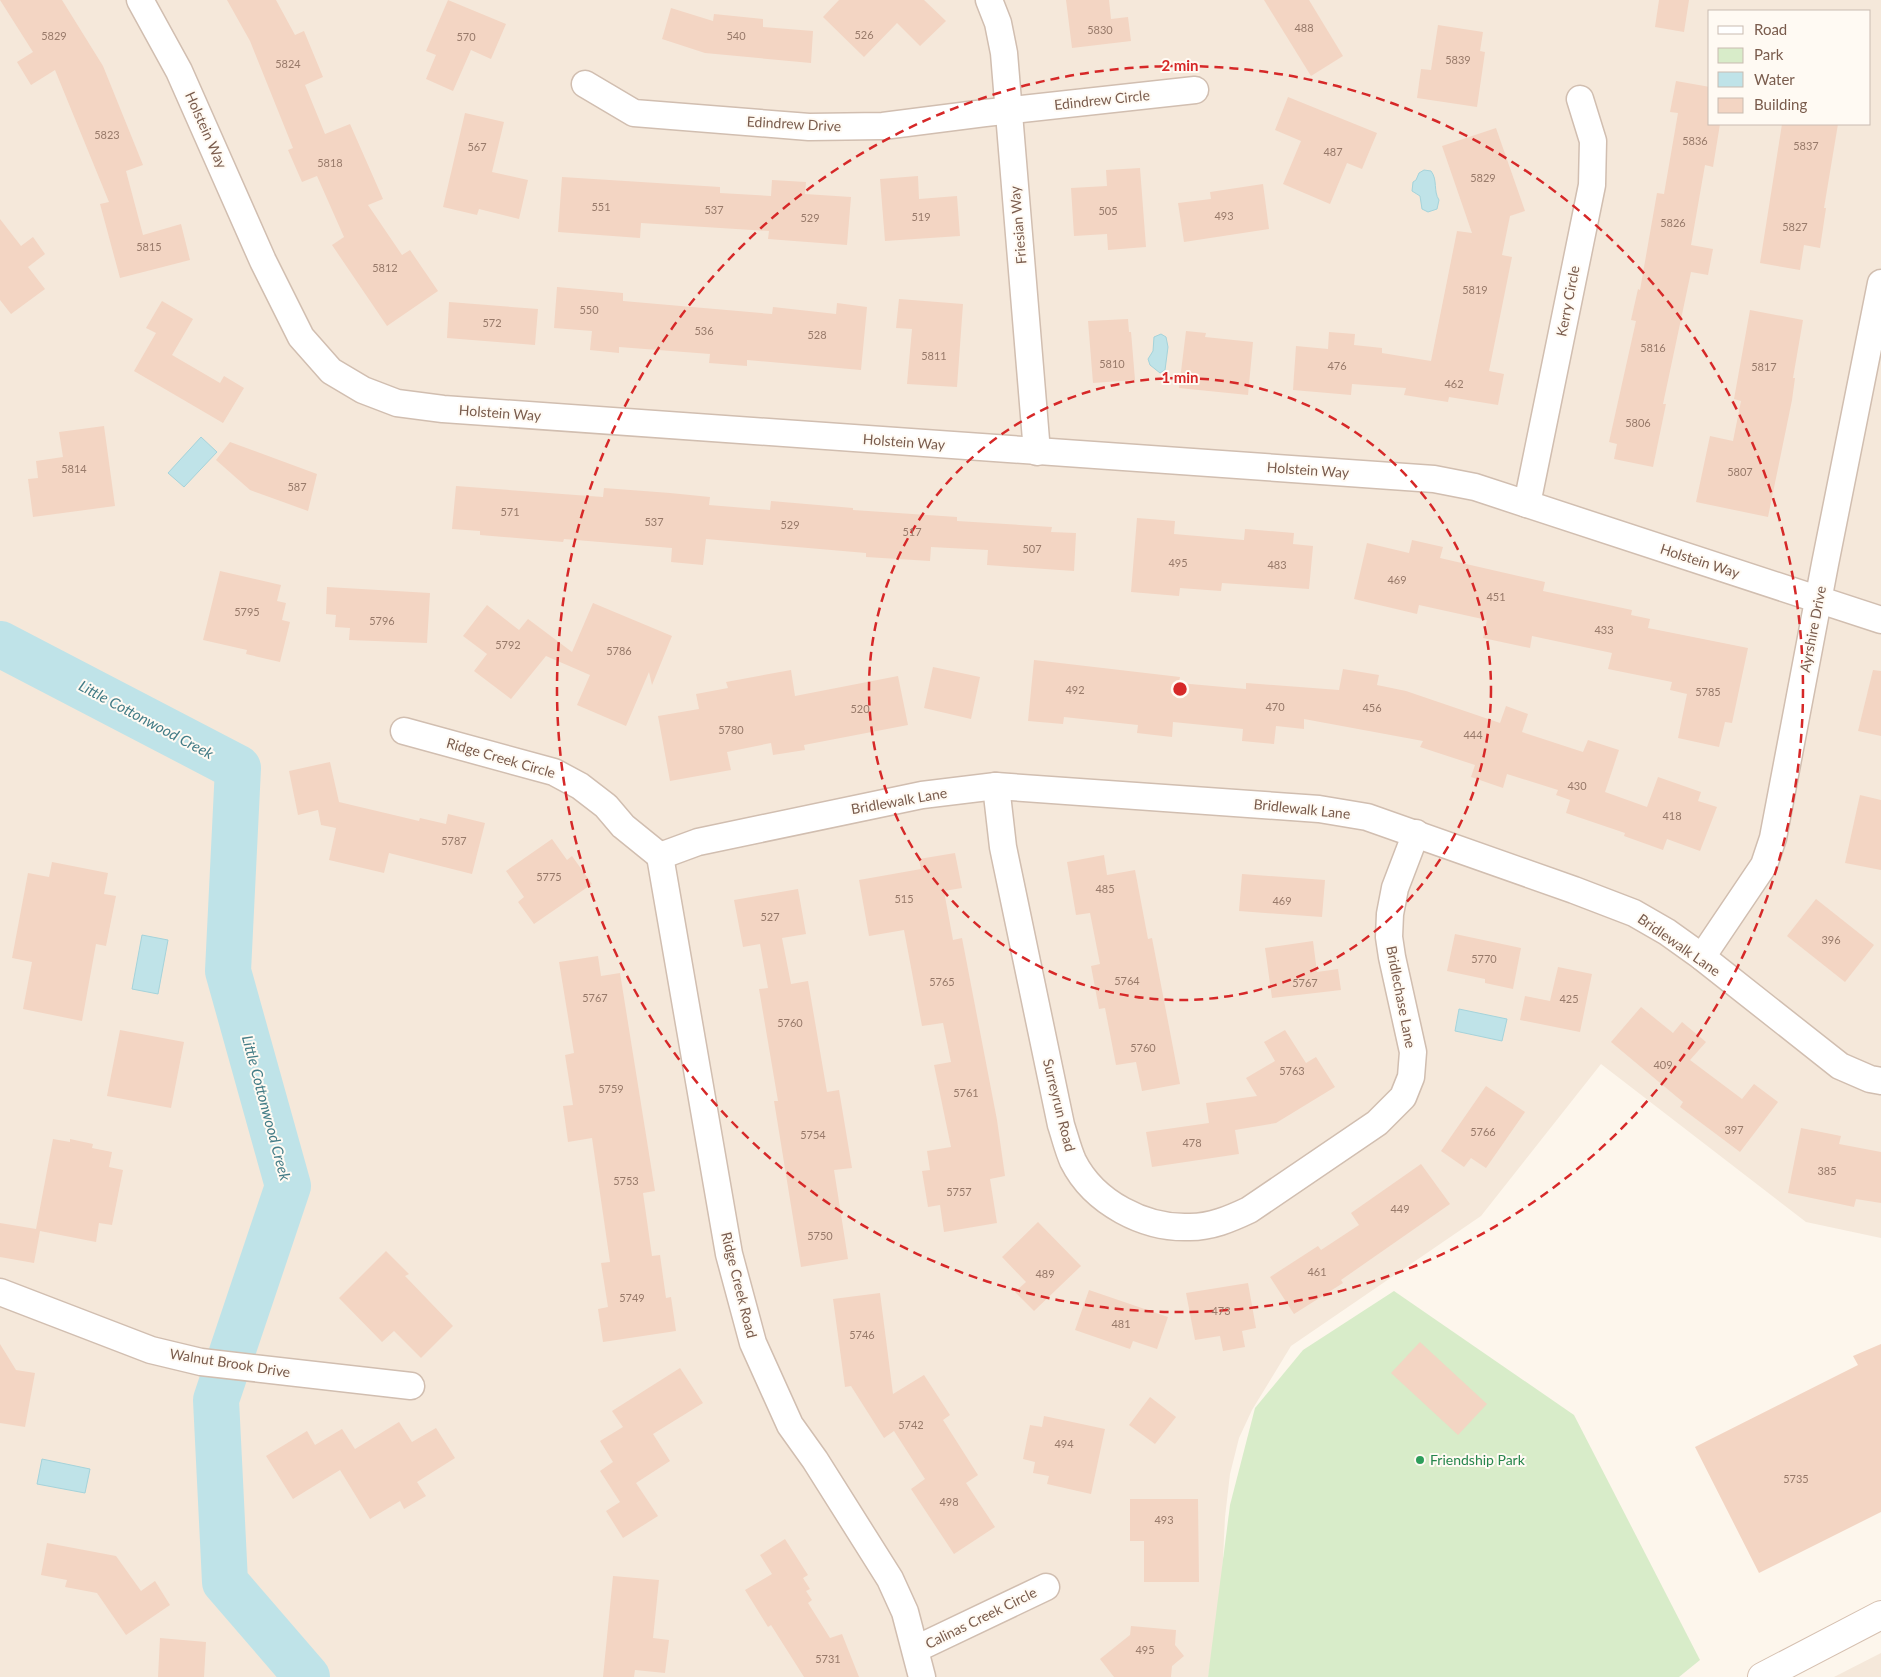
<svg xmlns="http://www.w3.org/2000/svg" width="1881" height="1677" font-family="Lato,sans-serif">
	<rect width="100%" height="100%" fill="#fdf6ec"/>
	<g fill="#f5e8da" fill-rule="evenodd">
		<path d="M0 0H1881V1238L1806 1222 1601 1064 1481 1216 1291 1346 1252 1410 1239 1438 1230 1474 1225 1517 1221 1601 1208 1677H0ZM1710 11H1870V124H1710Z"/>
		<path d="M1881 1653V1677H1834Z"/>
	</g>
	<path fill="#d8ecc9" d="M1394 1291 1574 1415 1700 1660 1679 1677H1208L1230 1505 1255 1408 1303 1350Z"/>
	<g fill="#bfe3e8" stroke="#a5d3da">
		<path d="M1424 170 1431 171C1438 180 1433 191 1439 200L1437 209 1428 212 1422 209 1420 196 1412 191 1413 182 1416 180 1419 173Z"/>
		<path d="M1161 334 1166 337 1168 347 1165 370 1160 373 1150 365 1148 359 1153 351 1154 337Z"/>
		<path d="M201 437 217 452 184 487 168 473Z"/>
		<path d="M142 935 168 940 158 994 132 989Z"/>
		<path d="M1459 1009 1507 1019 1502 1041 1455 1031Z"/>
		<path d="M42 1459 90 1469 85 1493 37 1484Z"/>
	</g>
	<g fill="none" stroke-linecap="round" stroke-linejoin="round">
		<path stroke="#bfe3e8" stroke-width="46" d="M0 644 238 768 228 971 288 1186 216 1400 225 1582 307 1677"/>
	</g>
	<g fill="#f3d5c3">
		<path d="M0 0H62L103 66 143 165 126 171 143 235 181 224 190 260 120 278 100 204 109 202 55 70 31 85 17 62 33 52Z"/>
		<path d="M227 0H276L295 35 304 31 323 77 305 85 325 134 350 124 383 199 368 205 402 255 410 250 438 291 387 326 332 245 344 237 317 176 302 182 288 150 293 148 250 41Z"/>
		<path d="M448 0 506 24 491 59 471 50 453 91 426 79 436 55 426 51Z"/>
		<path d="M839 0H924L946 21 920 46 897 23 864 57 823 17Z"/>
		<path d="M1066 0H1109L1111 19 1128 17 1131 41 1072 48Z"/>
		<path d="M1264 0H1309L1343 56 1311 76Z"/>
		<path d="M1659 0H1689L1684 32 1655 27Z"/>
		<path d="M671 8 713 21 714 14 763 19V27L813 31 811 63 705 53 662 39Z"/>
		<path d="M1438 25 1483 32 1480 51 1485 52 1477 107 1417 98 1421 69 1431 70Z"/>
		<path d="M1676 81 1710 87V124H1720L1713 167 1705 165 1691 245 1713 249 1708 275 1691 272 1663 404H1666L1653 467 1614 459 1617 444 1609 442 1636 321 1631 320 1638 289 1640 290 1657 193 1664 194 1678 113 1670 112Z"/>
		<path d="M1288 97 1377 133 1362 169 1347 163 1330 204 1283 184 1301 141 1275 130Z"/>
		<path d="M465 113 504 122 492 172 528 180 519 219 479 209 477 215 443 207Z"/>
		<path d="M1782 124H1838L1824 208H1826L1820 248 1804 245 1800 270 1760 263Z"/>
		<path d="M1496 128 1525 211 1510 216 1502 255 1512 257 1489 371 1504 374 1498 405 1449 397 1448 402 1404 395 1406 388 1352 384 1351 395 1293 390 1296 346 1328 349 1329 332 1355 334 1354 345 1382 348V353L1431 361 1457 231 1472 233 1442 146Z"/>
		<path d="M1140 168 1146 247 1108 250 1107 234 1074 236 1071 188 1107 186 1106 170Z"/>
		<path d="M918 176 919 199 957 196 960 236 885 241 880 179Z"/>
		<path d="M562 177 720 187V193L771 196 772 180 806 182 805 194 851 197 847 245 768 239 769 231 641 223 640 238 558 232Z"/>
		<path d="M1263 184 1269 229 1184 242 1178 203 1211 199 1210 192Z"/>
		<path d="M0 219 21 246 33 237 45 254 28 267 45 289 11 314 0 300Z"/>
		<path d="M557 287 623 293V301L772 314 773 307 836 314 837 303 867 307 861 370 747 360V366L709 363 710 354 619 347V353L590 350 592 331 554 328Z"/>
		<path d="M899 299 963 304 957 387 907 384 912 329 896 328Z"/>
		<path d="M162 301 193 319 172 355 220 383 224 376 244 388 223 423 134 371 156 333 146 328Z"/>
		<path d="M449 302 538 309 535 345 447 338Z"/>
		<path d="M1750 310 1803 320 1793 378H1795L1792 400 1768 517 1696 502 1710 436 1733 441 1741 401 1734 399Z"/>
		<path d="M1128 319 1129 332H1131L1135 380 1093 383 1088 321Z"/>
		<path d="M1186 331 1206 333 1205 337 1253 342 1248 395 1179 388Z"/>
		<path d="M104 426 115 506 33 517 28 479 38 478 36 461 63 457 59 432Z"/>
		<path d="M230 442 317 474 308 511 250 490 216 460Z"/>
		<path d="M456 486 603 497 604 488 670 493 710 497 709 505 770 510 771 501 853 508V510L957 517V521L1052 527 1051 532 1076 533 1074 571 987 565 988 550 931 547 930 561 866 557V553L706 539 703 565 671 562 672 548 564 539 563 542 480 535V531L452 529Z"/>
		<path d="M1137 518 1175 521 1174 534 1244 540 1245 529 1294 533 1293 544 1313 546 1309 589 1222 583 1221 591 1180 588 1179 596 1131 592Z"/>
		<path d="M1412 540 1443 547 1440 558 1545 582 1543 591 1632 610 1631 615 1650 619 1648 628 1748 648 1732 723 1725 722 1719 747 1678 738 1687 694 1670 690 1672 682 1608 669 1612 653 1532 636 1530 648 1483 638 1487 620 1419 605 1417 614 1354 599 1367 543 1409 553Z"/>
		<path d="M220 571 281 585 277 601 286 603 282 620 290 622 280 662 246 654 247 650 203 640Z"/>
		<path d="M327 587 430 593 427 643 349 640 350 628 335 627 336 615 326 614Z"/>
		<path d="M593 603 672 636 652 685 649 672 626 726 577 705 590 675 546 656 511 699 474 671 487 654 463 636 487 605 519 630 528 619 572 652Z"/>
		<path d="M1034 660 1180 677 1179 683 1246 689V683L1339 690 1343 669 1379 675 1377 685 1406 691 1500 723 1506 706 1528 714 1522 732 1583 752 1588 740 1619 750 1605 792 1647 807 1658 777 1701 792 1698 801 1717 807 1700 851 1667 839 1663 850 1624 836 1625 833 1566 813 1570 800 1556 795 1558 790 1507 774 1503 788 1471 777 1475 765 1420 747 1423 741 1304 719V729L1276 726 1274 744 1242 741 1243 729 1173 722 1172 737 1137 733 1138 725 1064 717 1063 724 1028 721Z"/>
		<path d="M933 667 980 677 971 719 924 708Z"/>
		<path d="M791 670 795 696 898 676 908 725 804 745 805 750 773 755 771 743 727 752 731 770 670 781 658 716 699 709 696 694 728 688 726 682Z"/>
		<path d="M1873 670 1881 671V736L1858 731Z"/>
		<path d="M330 762 339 802 419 821 420 818 446 824 448 814 485 823 472 874 389 853 384 873 329 860 336 828 321 825 318 810 298 815 289 771Z"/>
		<path d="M1860 795 1881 800V870L1845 863Z"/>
		<path d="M552 839 567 860 572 856 592 884 534 924 518 902 524 897 506 871Z"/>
		<path d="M955 853 962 888 944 891 953 940 962 938 997 1120 1005 1176 990 1179 997 1223 944 1232 940 1205 928 1207 922 1171 930 1170 927 1151 951 1147 934 1065 951 1062 943 1023 922 1026 904 930 869 936 859 880 921 869 919 859Z"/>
		<path d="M1104 855 1107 875 1135 870 1148 939 1152 938 1180 1084 1142 1091 1136 1062 1116 1065 1105 1008 1099 1009 1091 966 1100 964 1090 913 1076 915 1067 862Z"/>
		<path d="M52 862 108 873 104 894 116 896 106 946 96 944 82 1021 23 1009 32 962 12 958 28 873 49 877Z"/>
		<path d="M1242 874 1325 880 1322 917 1239 911Z"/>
		<path d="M798 889 806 934 782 938 791 984 808 981 827 1092 839 1090 852 1168 834 1170 848 1259 801 1267 774 1101H778L759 989 768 988 760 944 743 947 734 900Z"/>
		<path d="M1816 899 1874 945 1845 982 1787 936Z"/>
		<path d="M1455 934 1521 948 1513 989 1485 983V979L1447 971Z"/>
		<path d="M1313 941 1317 972 1338 969 1341 990 1272 998 1265 948Z"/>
		<path d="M598 956 601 976 620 973 655 1191 643 1193 652 1256 660 1255 666 1298 671 1297 676 1331 603 1342 598 1309 608 1307 601 1263 610 1262 592 1138 568 1142 563 1106 573 1105 565 1055 574 1053 559 962Z"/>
		<path d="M1558 967 1592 974 1580 1032 1520 1020 1525 996 1550 1001Z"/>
		<path d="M1641 1007 1673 1033 1682 1022 1706 1042 1690 1060 1742 1099 1754 1084 1778 1102 1740 1152 1680 1107 1683 1102 1611 1042Z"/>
		<path d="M120 1030 184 1042 171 1108 107 1096Z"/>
		<path d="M1285 1030 1306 1063 1316 1057 1335 1087 1276 1123 1235 1130 1239 1154 1152 1167 1146 1132 1209 1123 1206 1103 1257 1096 1246 1078 1275 1061 1264 1042Z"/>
		<path d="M1486 1086 1525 1112 1486 1168 1471 1158 1464 1167 1441 1151Z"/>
		<path d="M1801 1128 1841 1136 1839 1144 1881 1152V1203L1856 1199 1854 1207 1788 1193Z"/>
		<path d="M53 1139 70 1142V1139L93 1144 92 1148 112 1152 109 1167 123 1170 112 1225 99 1223 96 1242 40 1231 34 1263 0 1257V1223L36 1229Z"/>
		<path d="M1421 1164 1450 1204 1341 1280 1343 1283 1294 1314 1270 1277 1318 1246 1321 1250 1359 1225 1351 1213Z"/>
		<path d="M1038 1222 1081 1266 1034 1311 1015 1292 1026 1282 1002 1257Z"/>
		<path d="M386 1251 409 1274 405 1276 453 1326 421 1358 394 1331 382 1342 339 1298Z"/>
		<path d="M1248 1283 1256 1328 1242 1331 1245 1347 1223 1351 1220 1336 1195 1340 1186 1293Z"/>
		<path d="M1089 1290 1168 1317 1157 1349 1133 1341 1130 1349 1075 1330Z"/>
		<path d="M880 1293 893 1394 924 1375 950 1415 943 1420 978 1475 966 1483 995 1527 954 1554 911 1489 925 1479 894 1431 884 1438 851 1386 845 1387 833 1299Z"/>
		<path d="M1420 1342 1487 1404 1458 1435 1391 1373Z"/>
		<path d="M0 1344 16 1370 35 1373 25 1427 0 1423Z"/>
		<path d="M1881 1344V1512L1759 1573 1695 1447 1858 1365 1853 1356Z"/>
		<path d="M680 1368 703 1403 653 1434 670 1461 636 1483 658 1516 623 1538 606 1511 620 1502 600 1471 613 1462 600 1441 623 1427 612 1411Z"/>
		<path d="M1150 1397 1176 1417 1155 1444 1129 1425Z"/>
		<path d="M1044 1416 1105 1429 1091 1494 1047 1484 1049 1476 1033 1473 1035 1462 1023 1459 1030 1425 1042 1427Z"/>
		<path d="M399 1422 412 1442 436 1428 455 1458 417 1482 426 1496 404 1509 400 1501 370 1519 340 1470 293 1499 266 1456 307 1431 315 1445 342 1429 355 1449Z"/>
		<path d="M1130 1499H1198L1199 1582H1144V1541H1130Z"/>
		<path d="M785 1539 808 1575 803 1578 810 1589 806 1591 812 1600 808 1603 830 1638 842 1634 859 1677H804L771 1625 768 1627 745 1590 772 1574 760 1555Z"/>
		<path d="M47 1543 116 1556 141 1591 155 1581 170 1605 126 1635 97 1593 65 1587 67 1580 41 1575Z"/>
		<path d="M613 1576 659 1580 653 1638 669 1640 665 1673 635 1670 634 1677H603Z"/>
		<path d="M1131 1626 1176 1630 1175 1645 1184 1656 1172 1666 1171 1677H1114L1100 1659 1130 1635Z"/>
		<path d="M160 1638 206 1642 204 1677H158Z"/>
	</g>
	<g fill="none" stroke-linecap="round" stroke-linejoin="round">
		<g stroke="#d1beb0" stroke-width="29">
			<g id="street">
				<path d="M140 0 179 71 263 261 301 337 331 371 363 390 397 403 443 409 1434 479 1475 487 1881 620"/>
				<path d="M989 0 998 23 1004 53 1037 452"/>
				<path d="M585 84 634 113 809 127 883 126 985 113 1195 90"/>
				<path d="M1527 504 1592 185 1593 141 1580 99"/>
				<path d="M404 731 554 772 580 786 606 806 623 826 660 856"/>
				<path d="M996 786 1003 847 1061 1125C1065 1137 1068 1150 1073 1161 1094 1203 1145 1229 1190 1227 1211 1227 1230 1219 1249 1210L1377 1123 1403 1097 1411 1077 1413 1052 1392 957 1389 937 1390 914 1395 888 1416 833"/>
				<path d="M660 856 698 842 922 795 996 786 1319 809 1367 817 1574 890 1634 913 1667 932 1702 957 1840 1066 1870 1079 1881 1081"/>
				<path d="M660 856 729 1254 753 1343 790 1425 815 1460 890 1579 905 1612 922 1677"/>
				<path d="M1702 957 1764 865 1773 838 1825 564 1881 283"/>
				<path d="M0 1292 151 1350 201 1362 411 1386"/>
				<path d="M916 1649 1046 1587"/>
			</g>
		</g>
		<g stroke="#d6c0b0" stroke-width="30">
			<path id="secondary" d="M1762 1677 1881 1615"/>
		</g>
		<use href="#street" stroke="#fff" stroke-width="26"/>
		<use href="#secondary" stroke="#fff" stroke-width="28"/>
	</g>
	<g fill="none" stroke="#d62828" stroke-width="2.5" stroke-dasharray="9 6">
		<circle cx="1180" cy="689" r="311"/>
		<circle cx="1180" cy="689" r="623"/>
	</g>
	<circle fill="#2e9e5b" stroke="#fffaf3" stroke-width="2" cx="1420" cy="1460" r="5"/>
	<g text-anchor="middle" stroke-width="4" stroke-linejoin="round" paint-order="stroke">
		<g font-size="11" fill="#987a6a">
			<text x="1304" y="32">488</text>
			<text x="1100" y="34">5830</text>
			<text x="864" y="39">526</text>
			<text x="54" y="40">5829</text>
			<text x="736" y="40">540</text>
			<text x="466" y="41">570</text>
			<text x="1458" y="64">5839</text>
			<text x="288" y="68">5824</text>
			<text x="107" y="139">5823</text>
			<text x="1695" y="145">5836</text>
			<text x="1806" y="150">5837</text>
			<text x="477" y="151">567</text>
			<text x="1333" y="156">487</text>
			<text x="330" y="167">5818</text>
			<text x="1483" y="182">5829</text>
			<text x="601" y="211">551</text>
			<text x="714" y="214">537</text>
			<text x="1108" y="215">505</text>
			<text x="1224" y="220">493</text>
			<text x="921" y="221">519</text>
			<text x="810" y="222">529</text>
			<text x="1673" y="227">5826</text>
			<text x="1795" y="231">5827</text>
			<text x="149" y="251">5815</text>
			<text x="385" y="272">5812</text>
			<text x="1475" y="294">5819</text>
			<text x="589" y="314">550</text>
			<text x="492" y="327">572</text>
			<text x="704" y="335">536</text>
			<text x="817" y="339">528</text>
			<text x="1653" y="352">5816</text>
			<text x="934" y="360">5811</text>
			<text x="1112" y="368">5810</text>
			<text x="1337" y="370">476</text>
			<text x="1764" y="371">5817</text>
			<text x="1454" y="388">462</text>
			<text x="1638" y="427">5806</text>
			<text x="74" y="473">5814</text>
			<text x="1740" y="476">5807</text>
			<text x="297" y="491">587</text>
			<text x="510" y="516">571</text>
			<text x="654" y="526">537</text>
			<text x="790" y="529">529</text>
			<text x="912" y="536">517</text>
			<text x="1032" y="553">507</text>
			<text x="1178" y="567">495</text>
			<text x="1277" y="569">483</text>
			<text x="1397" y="584">469</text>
			<text x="1496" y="601">451</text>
			<text x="247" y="616">5795</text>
			<text x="382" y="625">5796</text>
			<text x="1604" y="634">433</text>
			<text x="508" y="649">5792</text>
			<text x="619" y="655">5786</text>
			<text x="1075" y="694">492</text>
			<text x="1708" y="696">5785</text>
			<text x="1275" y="711">470</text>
			<text x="1372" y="712">456</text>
			<text x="860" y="713">520</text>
			<text x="731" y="734">5780</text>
			<text x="1473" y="739">444</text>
			<text x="1577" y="790">430</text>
			<text x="1672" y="820">418</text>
			<text x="454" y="845">5787</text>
			<text x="549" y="881">5775</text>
			<text x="1105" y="893">485</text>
			<text x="904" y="903">515</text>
			<text x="1282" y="905">469</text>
			<text x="770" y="921">527</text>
			<text x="1831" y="944">396</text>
			<text x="1484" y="963">5770</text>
			<text x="1127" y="985">5764</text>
			<text x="942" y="986">5765</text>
			<text x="1305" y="987">5767</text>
			<text x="595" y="1002">5767</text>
			<text x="1569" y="1003">425</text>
			<text x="790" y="1027">5760</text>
			<text x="1143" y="1052">5760</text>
			<text x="1663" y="1069">409</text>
			<text x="1292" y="1075">5763</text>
			<text x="611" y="1093">5759</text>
			<text x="966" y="1097">5761</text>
			<text x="1734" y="1134">397</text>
			<text x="1483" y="1136">5766</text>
			<text x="813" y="1139">5754</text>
			<text x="1192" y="1147">478</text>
			<text x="1827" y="1175">385</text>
			<text x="626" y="1185">5753</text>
			<text x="959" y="1196">5757</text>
			<text x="1400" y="1213">449</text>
			<text x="820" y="1240">5750</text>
			<text x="1317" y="1276">461</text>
			<text x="1045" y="1278">489</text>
			<text x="632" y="1302">5749</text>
			<text x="1221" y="1315">473</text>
			<text x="1121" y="1328">481</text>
			<text x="862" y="1339">5746</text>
			<text x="911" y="1429">5742</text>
			<text x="1064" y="1448">494</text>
			<text x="1796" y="1483">5735</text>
			<text x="949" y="1506">498</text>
			<text x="1164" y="1524">493</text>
			<text x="1145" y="1654">495</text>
			<text x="828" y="1663">5731</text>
		</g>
		<g font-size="14" fill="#7a5c4d" stroke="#fffaf3">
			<text transform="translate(1102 100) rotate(-6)" y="5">Edindrew Circle</text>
			<text transform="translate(794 124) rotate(3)" y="5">Edindrew Drive</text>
			<text transform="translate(206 130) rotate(66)" y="5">Holstein Way</text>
			<text transform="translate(1018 225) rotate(-95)" y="5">Friesian Way</text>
			<text transform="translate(1568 301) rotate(-79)" y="5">Kerry Circle</text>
			<text transform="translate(500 413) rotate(4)" y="5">Holstein Way</text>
			<text transform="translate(904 442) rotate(4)" y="5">Holstein Way</text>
			<text transform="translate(1308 470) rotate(4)" y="5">Holstein Way</text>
			<text transform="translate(1700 561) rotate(18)" y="5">Holstein Way</text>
			<text transform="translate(1813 629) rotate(-79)" y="5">Ayrshire Drive</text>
			<text transform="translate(501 758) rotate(16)" y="5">Ridge Creek Circle</text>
			<text transform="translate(899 801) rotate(-10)" y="5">Bridlewalk Lane</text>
			<text transform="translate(1302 809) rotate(6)" y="5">Bridlewalk Lane</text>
			<text transform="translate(1679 945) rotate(35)" y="5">Bridlewalk Lane</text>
			<text transform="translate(1401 997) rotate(79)" y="5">Bridlechase Lane</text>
			<text transform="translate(1059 1105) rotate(76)" y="5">Surreyrun Road</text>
			<text transform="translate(739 1285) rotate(76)" y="5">Ridge Creek Road</text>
			<text transform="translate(230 1363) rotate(9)" y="5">Walnut Brook Drive</text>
			<text transform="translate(981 1618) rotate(-26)" y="5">Calinas Creek Circle</text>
		</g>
		<g font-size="14" fill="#27864d" stroke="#fffaf3" text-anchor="start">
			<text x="1430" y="1465">Friendship Park</text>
		</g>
		<g font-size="15" font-style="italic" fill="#437c86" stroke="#fffaf3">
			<text transform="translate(146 720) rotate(28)" y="5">Little Cottonwood Creek</text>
			<text transform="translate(266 1108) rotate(75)" y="5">Little Cottonwood Creek</text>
		</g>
	</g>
	<circle cx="1180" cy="689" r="8" fill="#d62828" stroke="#fffaf3" stroke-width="2.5"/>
	<g font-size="15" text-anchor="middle" font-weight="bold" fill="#d62828" stroke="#fffaf3" stroke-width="4" stroke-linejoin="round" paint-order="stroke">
		<text x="1180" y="71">2 min</text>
		<text x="1180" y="383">1 min</text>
	</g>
	<rect x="1708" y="10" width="162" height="115" fill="#fffaf3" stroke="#cabbb1"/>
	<rect x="1718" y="26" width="25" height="8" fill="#ffffff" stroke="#cabbb1"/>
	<text x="1754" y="35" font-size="15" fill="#7a5c4d">Road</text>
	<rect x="1718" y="48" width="25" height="15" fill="#d8ecc9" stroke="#cabbb1"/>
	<text x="1754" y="60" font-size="15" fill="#7a5c4d">Park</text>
	<rect x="1718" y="72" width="25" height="15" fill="#bfe3e8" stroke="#cabbb1"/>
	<text x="1754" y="85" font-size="15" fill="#7a5c4d">Water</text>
	<rect x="1718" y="98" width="25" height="15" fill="#f3d5c3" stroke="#cabbb1"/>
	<text x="1754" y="110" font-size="15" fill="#7a5c4d">Building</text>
</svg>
